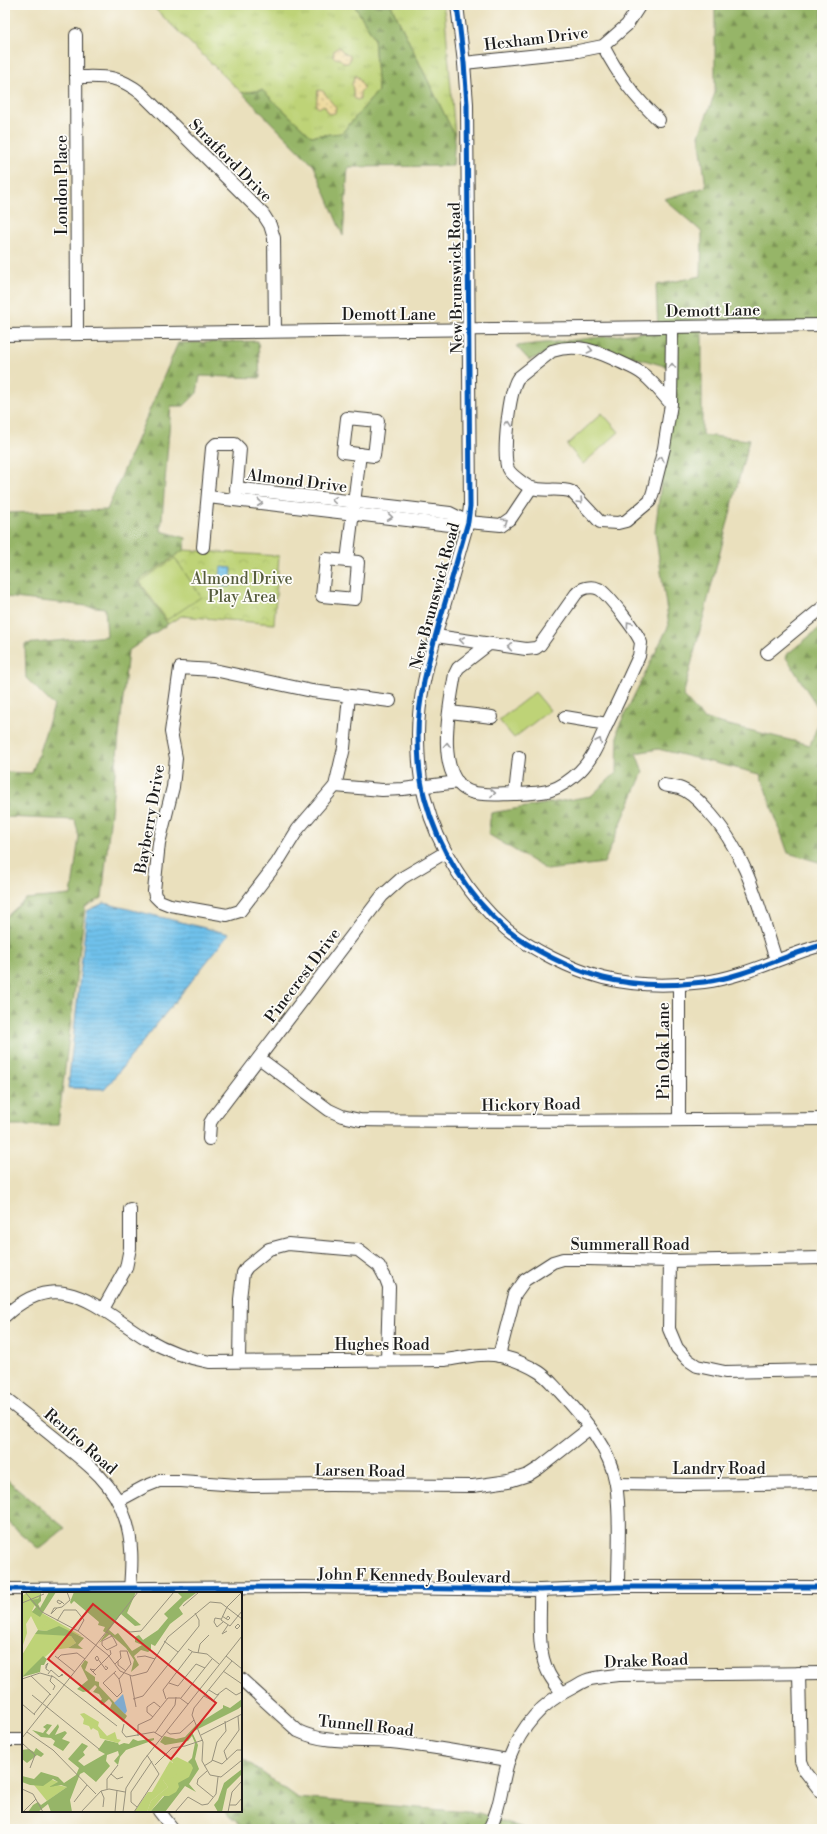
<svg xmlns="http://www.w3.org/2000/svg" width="827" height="1834" font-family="'Libre Bodoni',serif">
	<defs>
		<pattern id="grass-tufts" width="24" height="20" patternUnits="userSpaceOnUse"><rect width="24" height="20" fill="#bed377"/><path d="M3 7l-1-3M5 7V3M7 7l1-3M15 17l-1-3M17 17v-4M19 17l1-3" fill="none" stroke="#a3b566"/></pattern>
		<pattern id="forest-firs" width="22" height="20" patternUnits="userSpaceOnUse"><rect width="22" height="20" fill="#96b568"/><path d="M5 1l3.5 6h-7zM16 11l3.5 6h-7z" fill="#7a9255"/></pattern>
		<pattern id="sand-dots" width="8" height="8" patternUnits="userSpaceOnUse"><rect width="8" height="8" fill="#eeda9e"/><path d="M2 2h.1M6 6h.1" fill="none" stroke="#ccba88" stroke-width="1.8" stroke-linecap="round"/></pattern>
		<pattern id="park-crowns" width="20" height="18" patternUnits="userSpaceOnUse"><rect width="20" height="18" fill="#bed377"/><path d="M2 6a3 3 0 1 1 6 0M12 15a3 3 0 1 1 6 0" fill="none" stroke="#a3b566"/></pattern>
		<pattern id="water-rules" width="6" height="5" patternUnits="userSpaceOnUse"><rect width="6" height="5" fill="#70c1eb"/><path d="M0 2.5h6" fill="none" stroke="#60a5c9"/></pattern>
	</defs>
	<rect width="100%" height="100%" fill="#fdfcf7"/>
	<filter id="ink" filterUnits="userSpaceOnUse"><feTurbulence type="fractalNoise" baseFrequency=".025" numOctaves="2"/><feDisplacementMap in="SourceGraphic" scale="8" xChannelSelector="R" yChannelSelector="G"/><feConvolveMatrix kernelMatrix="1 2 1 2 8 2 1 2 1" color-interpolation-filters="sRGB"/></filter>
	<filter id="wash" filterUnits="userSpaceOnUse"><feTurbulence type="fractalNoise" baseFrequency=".012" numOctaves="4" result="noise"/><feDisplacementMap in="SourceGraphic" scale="16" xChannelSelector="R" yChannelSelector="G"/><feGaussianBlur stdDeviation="0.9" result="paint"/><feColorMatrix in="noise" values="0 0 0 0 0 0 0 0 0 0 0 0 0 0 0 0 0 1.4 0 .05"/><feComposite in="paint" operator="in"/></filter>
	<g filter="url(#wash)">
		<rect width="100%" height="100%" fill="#eae0bd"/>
		<g fill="url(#grass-tufts)" stroke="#6d784a">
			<path d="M151 5H354L374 37 378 91 342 133 311 136 262 90 242 93Z"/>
			<path d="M391 5H443L445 17 455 136Z"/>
		</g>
		<g fill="url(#forest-firs)" stroke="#596842">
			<path d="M354 5H391L455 136 453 166 348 167 343 236 314 166 242 93 262 90 311 136 342 133 378 91 374 37Z"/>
			<path d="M715 5H822V327L702 331V435L749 440 683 696 704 719 810 745 822 714 785 656 822 626V863L788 853 760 774 658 749 636 753 643 772 604 863 547 870 488 834 491 813 591 796 617 772 618 728 669 625 655 532 675 369 578 341 529 360 516 346 658 331 656 285 701 276 702 232 664 199 706 187 699 135 715 93Z"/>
			<path d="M258 341 260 378 200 376 197 393 184 406H171L161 531 186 538 184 550 138 581 168 624 128 651 102 898 85 907 58 1125H5V918L26 899 71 895 79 837 75 820 5 817V772L32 773 54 706 26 678 25 644 107 636 105 608 5 597V513L107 510 178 343Z"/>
			<path d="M5 1478 65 1528 39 1549 5 1520Z"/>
			<path d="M241 1757 297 1798 480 1813 526 1829H246L230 1817 225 1811H241Z"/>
		</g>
		<g fill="url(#sand-dots)" stroke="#857b5d">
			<path d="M339 47 344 53 350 56V60L348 63H344L340 59 335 58 333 56 334 50Z"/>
			<path d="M355 76 358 77 364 88 360 92V99L357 100 354 98 352 84Z"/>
			<path d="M318 90 323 91 336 108 335 113 329 114 324 105 319 108 316 106Z"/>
		</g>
		<path fill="url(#park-crowns)" stroke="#6d784a" d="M184 550 279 556 274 624 181 616 168 624 138 581Z"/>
		<g fill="#bed377" stroke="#6d784a">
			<path d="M602 413 619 432 583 464 567 445Z"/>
			<path d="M175 558 201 597 167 620 140 582Z"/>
			<path d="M535 692 550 710 514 738 499 720Z"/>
		</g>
		<g fill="url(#water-rules)" stroke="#466e84">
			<path d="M221 567 232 568 230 587 219 586Z"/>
			<path d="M104 903 229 934 105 1089 68 1088 87 911Z"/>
		</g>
	</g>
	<g filter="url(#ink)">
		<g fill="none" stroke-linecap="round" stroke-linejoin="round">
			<g stroke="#3b3934" stroke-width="14">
				<g id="minor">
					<path d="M457 5 464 63 467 104 470 506 468 522C458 556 449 590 439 623 429 659 418 697 418 734 418 755 419 778 425 799 438 848 468 896 506 929 530 949 573 970 603 978 635 986 671 986 704 982 744 977 783 956 822 945"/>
					<path d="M76 35 77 334"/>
					<path d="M603 46C619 76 634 97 659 120"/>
					<path d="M464 63 578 51 603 46 627 25 640 5"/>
					<path d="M76 77C105 77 116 74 141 93L263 214 270 225 274 238 275 331"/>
					<path d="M5 335 822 325"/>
					<path d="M671 404C663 395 654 383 644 375 637 369 628 366 620 362 597 351 577 343 552 351L518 378C509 390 502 456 508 469 510 474 527 487 532 488 545 492 559 487 572 492L600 522 618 523 626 521 650 501 653 492 664 448 671 404 672 327"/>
					<path d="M347 418 378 421 374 456 343 452Z"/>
					<path d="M236 488 450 513 468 522"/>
					<path d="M208 497 450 525 468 522 501 525 511 518 531 488"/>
					<path d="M203 547 212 448 216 444H235L240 449 236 495"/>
					<path d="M326 559 358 562 355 599 322 596Z"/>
					<path d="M347 561 360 454"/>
					<path d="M436 636 526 649 536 648 540 645 576 594C581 588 591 585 599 589 608 594 638 633 641 643L639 656C629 678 619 700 608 722 600 739 594 757 580 771 557 793 544 793 514 794 501 794 484 796 471 792 433 779 450 703 455 674L458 668 489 644"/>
					<path d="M767 653 822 608"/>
					<path d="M349 696 344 748 335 786 298 829 277 863 240 911 227 915 170 905 160 901 155 896 154 891 159 843 173 787 176 758 171 732 180 668 214 670 312 691 390 701"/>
					<path d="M450 712 492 717"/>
					<path d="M565 717 607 724"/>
					<path d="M664 785C669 786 675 787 679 788 689 791 699 801 706 809 746 851 759 907 776 960"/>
					<path d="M335 786 382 790 403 789 458 782"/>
					<path d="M515 794 519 757"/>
					<path d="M259 1058 329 1110 342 1116 360 1120C514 1122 668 1120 822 1119"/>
					<path d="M679 1119V984"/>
					<path d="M209 1139 210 1123 213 1118 382 896 402 878 446 852"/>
					<path d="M670 1261 669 1329 677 1348 688 1360 697 1366 725 1372 822 1370"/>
					<path d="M103 1309 126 1268 130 1248V1209"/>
					<path d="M5 1316C60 1264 98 1309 147 1339 167 1351 187 1358 210 1362L445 1360C462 1358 483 1352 500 1356 513 1359 528 1365 539 1372 547 1377 553 1385 559 1391 583 1417 610 1448 616 1484 621 1517 618 1553 618 1587"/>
					<path d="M499 1356 515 1294 525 1280 553 1262 563 1259H587L670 1261 822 1258"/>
					<path d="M239 1361 240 1299 243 1273 247 1267 269 1249 288 1244 358 1250 379 1266 386 1279 389 1287 387 1360"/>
					<path d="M5 1399C22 1412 39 1425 56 1439 84 1461 114 1482 125 1518 133 1540 132 1565 130 1588"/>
					<path d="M616 1484 687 1485 822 1483"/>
					<path d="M118 1501 144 1487 159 1481H181L252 1486 330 1485 473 1486 509 1481 528 1475 539 1468 590 1428"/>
					<path d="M5 1589 305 1587 540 1590 618 1587H822"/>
					<path d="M540 1590C541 1616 536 1648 548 1672 551 1679 557 1686 562 1693"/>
					<path d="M799 1673 801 1761 805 1771 822 1793"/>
					<path d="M241 1679 298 1731C327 1745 360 1739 391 1742 431 1746 470 1754 509 1760"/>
					<path d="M5 1740H23"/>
					<path d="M159 1811 173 1829"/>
					<path d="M489 1829C502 1805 501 1783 509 1759 521 1727 541 1703 572 1688 578 1685 584 1680 591 1679 600 1677 609 1676 618 1675L822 1673"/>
				</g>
			</g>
			<use href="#minor" stroke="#fff" stroke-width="12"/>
			<g stroke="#fdfcf7" stroke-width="8">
				<g id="cycleway">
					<path d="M457 5 464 63 467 104 470 506 468 522C458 556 449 590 439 623 429 659 418 697 418 734 418 755 419 778 425 799 438 848 468 896 506 929 530 949 573 970 603 978 635 986 671 986 704 982 744 977 783 956 822 945"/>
					<path d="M5 1589 305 1587 540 1590 618 1587H822"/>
				</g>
			</g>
			<use href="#cycleway" stroke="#0057b8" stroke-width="5"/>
		</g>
		<defs><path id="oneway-chevron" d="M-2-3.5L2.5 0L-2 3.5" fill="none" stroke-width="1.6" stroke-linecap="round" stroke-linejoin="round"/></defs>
		<g stroke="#999">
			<use href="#oneway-chevron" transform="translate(590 350) rotate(13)"/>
			<use href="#oneway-chevron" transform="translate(672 366) rotate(-90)"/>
			<use href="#oneway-chevron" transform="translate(508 424) rotate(-84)"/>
			<use href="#oneway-chevron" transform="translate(661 459) rotate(-76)"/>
			<use href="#oneway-chevron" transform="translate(334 500) rotate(-173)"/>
			<use href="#oneway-chevron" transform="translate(580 501) rotate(46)"/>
			<use href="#oneway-chevron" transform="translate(260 503) rotate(6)"/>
			<use href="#oneway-chevron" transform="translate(390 517) rotate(6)"/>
			<use href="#oneway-chevron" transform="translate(505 521) rotate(-34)"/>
			<use href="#oneway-chevron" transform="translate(629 624) rotate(-126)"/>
			<use href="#oneway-chevron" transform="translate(462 640) rotate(-172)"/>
			<use href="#oneway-chevron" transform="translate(510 647) rotate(-172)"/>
			<use href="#oneway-chevron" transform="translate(599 741) rotate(-65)"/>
			<use href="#oneway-chevron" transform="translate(447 745) rotate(-87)"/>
			<use href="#oneway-chevron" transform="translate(493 793) rotate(1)"/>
		</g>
	</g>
	<g text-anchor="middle" stroke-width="3.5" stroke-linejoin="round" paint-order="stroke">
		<g font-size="16" fill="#1c1c1c" stroke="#fdfcf7">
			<text transform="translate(536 38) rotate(-7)" y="6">Hexham Drive</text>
			<text transform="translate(231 160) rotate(45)" y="6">Stratford Drive</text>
			<text transform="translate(61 185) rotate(-90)" y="6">London Place</text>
			<text transform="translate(455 278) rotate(-91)" y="6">New Brunswick Road</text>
			<text transform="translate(713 310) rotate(-1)" y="6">Demott Lane</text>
			<text x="389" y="320">Demott Lane</text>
			<text transform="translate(297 480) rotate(7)" y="6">Almond Drive</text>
			<text transform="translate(434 596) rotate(-75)" y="6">New Brunswick Road</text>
			<text transform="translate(149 819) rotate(-80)" y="6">Bayberry Drive</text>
			<text transform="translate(302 975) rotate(-53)" y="6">Pinecrest Drive</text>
			<text transform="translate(663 1051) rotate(-90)" y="6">Pin Oak Lane</text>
			<text transform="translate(531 1104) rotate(-1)" y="6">Hickory Road</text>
			<text x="630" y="1250">Summerall Road</text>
			<text x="382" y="1350">Hughes Road</text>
			<text transform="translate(81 1441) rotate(41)" y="6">Renfro Road</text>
			<text x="719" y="1474">Landry Road</text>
			<text transform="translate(360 1470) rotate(1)" y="6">Larsen Road</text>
			<text transform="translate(414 1575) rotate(1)" y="6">John F Kennedy Boulevard</text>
			<text transform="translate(646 1660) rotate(-2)" y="6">Drake Road</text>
			<text transform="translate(366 1725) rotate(6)" y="6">Tunnell Road</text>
		</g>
		<g font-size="16" fill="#555c3c" stroke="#fdfcf7">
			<text x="242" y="584">Almond Drive<tspan x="242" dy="18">Play Area</tspan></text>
		</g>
	</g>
	<g transform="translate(22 1592)">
		<rect width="220" height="220" fill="#eae0bd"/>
		<path d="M6 0H19L10 19 20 21 60 44 47 41 37 35 24 39 16 38 9 24 4 32 5 41 0 56V4ZM28 41 49 44 54 51 46 56 31 58 0 85V63L13 42ZM28 187 36 190 35 193 45 195 25 209 12 193H20Z" fill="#bed377"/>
		<path d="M19 0V9L16 12 18 16 27 0H34L18 25 10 20 14 15 8 8 16 7ZM52 0H114L105 21 119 33 113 34 99 22 87 38 93 43 96 41 110 59 120 53 113 50V45L117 43 121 48 136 38 146 26 142 22 160 5 155 0 174 1 162 10 157 16 161 22 148 32 133 54 129 52V58L126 60 119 58 112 64 117 73 109 80 112 68 104 56 88 42 77 51 84 41 81 39 83 35 76 33 77 30 52 9 49 12 48 10ZM37 34 62 46 56 53 61 57 46 56 54 51 49 44 13 42 16 38 24 39ZM21 64 25 67 22 73H19L18 80 0 85ZM63 68 66 70 63 78 73 85V89L77 90V94L105 124 101 130 88 116 90 111 87 107 80 113 77 110 80 107 77 102 71 100 75 95 73 93 67 99 61 100 55 97 66 88 59 74ZM220 107V114L216 117 170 140 176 153 173 167 177 177 167 192 174 200 163 194 143 220H128L169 174 166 170 170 166 173 151 170 144 166 149 143 153 138 150 142 144 154 147 163 145 174 133 201 116V113L208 116ZM25 132 30 133 24 141 27 143 36 132 37 135 33 143 43 139 45 141 40 147 48 150 41 159 31 153 33 149 29 146 19 145 10 138 21 141 24 137 21 135ZM132 146V148L104 158 98 165 96 173 92 169 97 163 96 159 85 163 84 169 88 174 74 190 62 180 58 182 48 208 50 220H29L26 212 16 220H6L11 213 16 210 19 213 45 195 39 193 27 195 36 190 31 187 21 194 8 193 0 190V184L12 187 19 180 36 185 42 191 54 183 57 176 46 167 60 151 66 154 61 160 63 163 56 169 62 174 83 162 76 158 83 148 96 151 97 153 102 151 107 152 111 147 116 149ZM14 156 22 162 19 165 15 163 5 171 0 167V158L7 157 12 160ZM220 177V182L205 197 200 220H196L192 213 196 208 202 191Z" fill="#96b568"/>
		<path d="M62 121 77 130 76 134 85 144 93 140 95 147 99 148 96 151 78 146 76 139 71 136 69 138 67 134 61 132 62 127 58 122ZM155 165 169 172 171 176 167 185 156 191 157 195 154 200 147 204H141L128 220H125L129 209 146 195 141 188 151 170 148 169Z" fill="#bed377"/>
		<path d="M148 169 156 175 154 185 141 188 146 195 129 209 125 220H112L126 200H130Z" fill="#bed377"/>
		<path d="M26 27 35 32 29 37 20 36ZM144 178a6 6 0 1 1 12 0a6 6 0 1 1-12 0Z" fill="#bed377"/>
		<path d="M101 102 105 119 103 122 92 111Z" fill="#70c1eb"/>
		<path fill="none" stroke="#98927d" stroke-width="1" d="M3 0 20 20 56 39 86 63 98 79 110 84 125 80 146 45 188 10 199 11 220 27M220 0 205 15 199 28 208 34 220 19M40 10 38 12 35 10 36 8 40 10 42 12M0 11 22 2M161 14 177 0M40 15 48 8 45 0M35 16H32L29 22 35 16 40 15M200 24 206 28 208 26 206 24 204 27M199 27 193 26 192 30 195 35 201 30M35 29 42 18H54L62 28 56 39M93 29 108 40 119 39 152 0M216 32 218 34 215 37 213 35ZM205 39 200 42 206 33M85 40 90 44 92 47 95 53 85 58 80 53V49L90 44M142 49 156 60M166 57 171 60 185 62 197 72M176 61 178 52 187 43M33 64 53 80M75 64 77 67 75 69 73 66ZM204 64 220 77M115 65 123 64 133 67M36 66 39 63 55 61 63 67M76 67 84 78 86 76 83 74M96 69V73L104 79M210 69 172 116 170 123 181 150 180 169 188 183 199 185 220 168M93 72 99 66 98 59H105L109 72 97 87M24 76 26 71 24 73V77L27 79M73 78 68 77 74 83M201 79 220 92M71 80 89 62 88 58M92 81 97 87 100 100 95 105 81 91 94 79M26 82 29 78 37 85 40 82 41 83 38 84M30 83 28 89 33 94 31 98M108 83 114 115M9 84 29 103M0 87 18 81 32 85 95 134M147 91 156 94 174 72 183 76M187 98 195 103 204 96 214 103 220 100M10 103 77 157M182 104 191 109 197 102M159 106 190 67M111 107 121 104 177 34V28L173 21M144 107 141 98 170 60M0 112 13 123M12 122 28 102M131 125 125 120V115L132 110 138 115M102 132 100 140 104 145 132 140 140 145M144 139 148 142 158 141 172 128M5 140 31 158 74 202M133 141 153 113 154 105M179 143 220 122M116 144V133L129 127 146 106H158L166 112M0 146 116 0M0 151 13 163 8 176M190 168 200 172 215 158H220M205 168 202 159 217 138 216 124M133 173 150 156 163 154 181 148M182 174 190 169 195 150 204 139 203 129M185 179 176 187 175 192 191 205M89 182 95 187 101 185M0 197 11 202 21 220M85 197V187L96 173M79 199 82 206 81 215M52 210 65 193M207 213H214L220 206M115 215 109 210V200L130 169M1 220 14 207M59 220 79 199 87 197 103 200M93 220 95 198M101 220 104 196 121 169 220 44M112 220 137 182 125 163M153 220 166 205 180 213 186 212 194 202 196 185M206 220 210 200 220 189"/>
		<path fill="#d62828" fill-opacity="0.15" stroke="#d62828" stroke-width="2" d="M71 12 194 111 149 167 26 67Z"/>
		<rect width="220" height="220" fill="none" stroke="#1c1c1c" stroke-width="2"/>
	</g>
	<rect width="827" height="1834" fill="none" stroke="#fdfcf7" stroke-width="20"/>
</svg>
